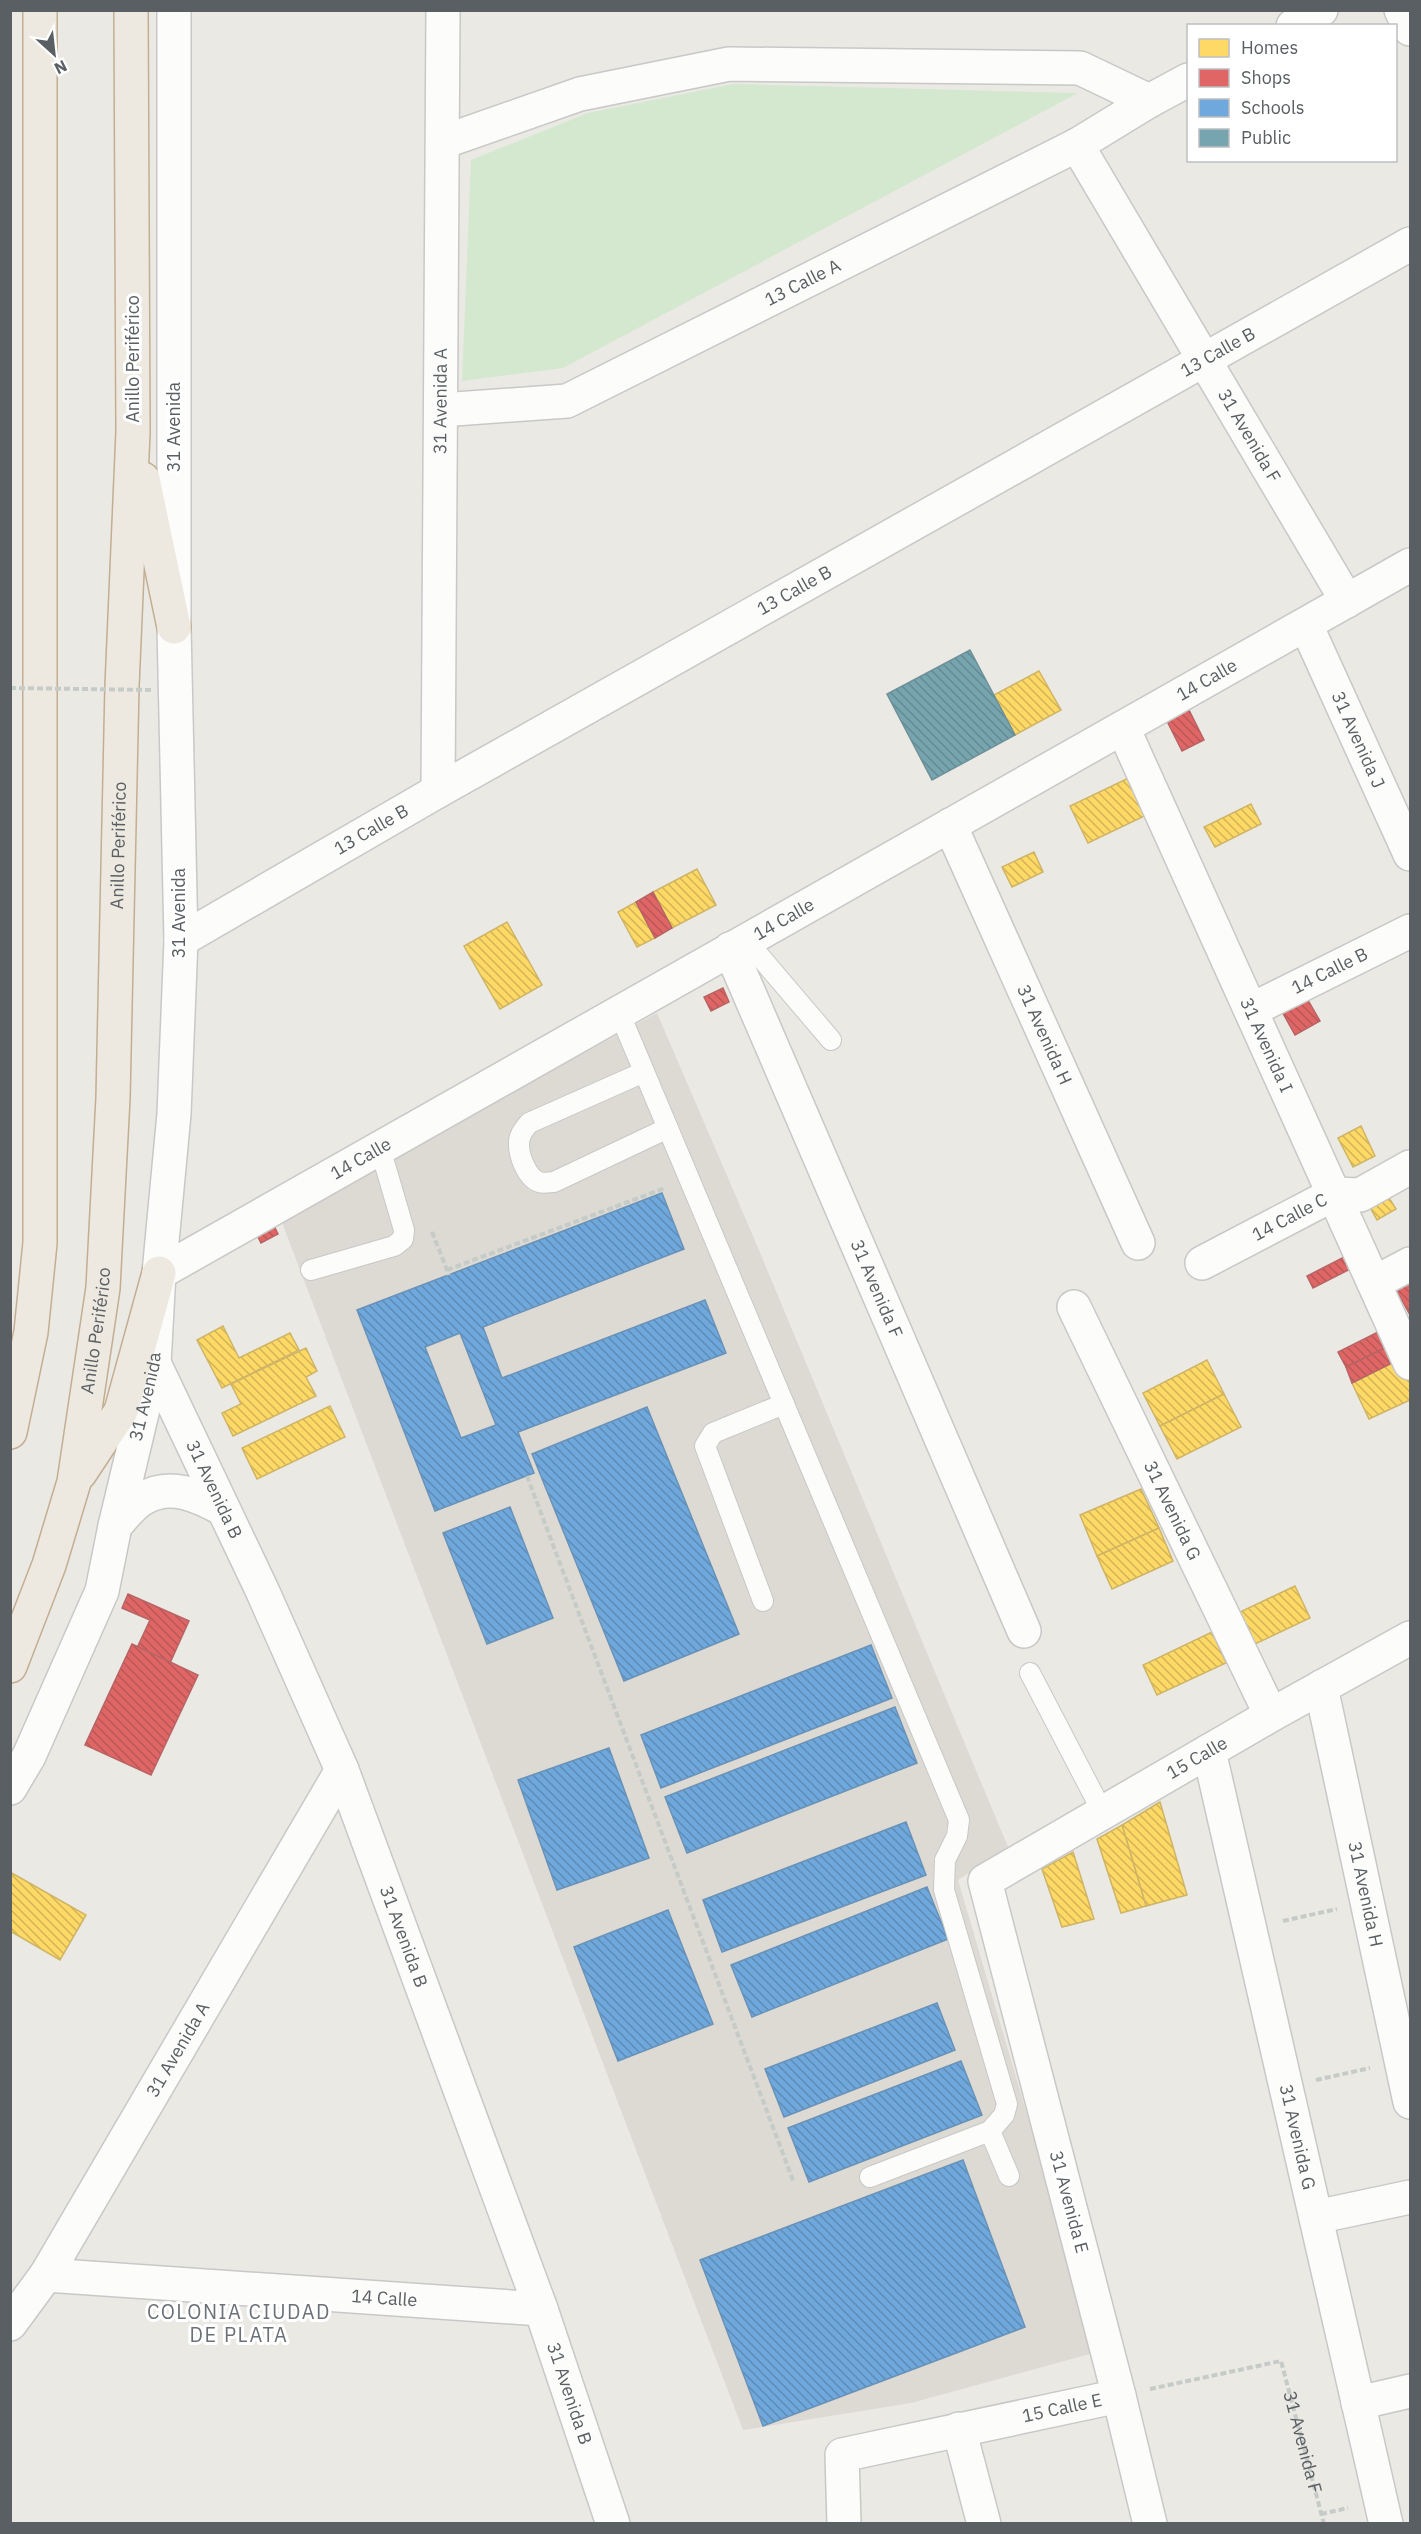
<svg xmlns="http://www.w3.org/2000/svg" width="1421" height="2534" font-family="'IBM Plex Sans',sans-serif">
	<defs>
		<pattern id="homes-back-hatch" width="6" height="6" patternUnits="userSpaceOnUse" patternTransform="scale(1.5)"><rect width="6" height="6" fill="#ffd966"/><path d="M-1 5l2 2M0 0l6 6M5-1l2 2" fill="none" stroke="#d1b358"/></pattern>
		<pattern id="shops-back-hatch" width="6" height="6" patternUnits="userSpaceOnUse" patternTransform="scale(1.5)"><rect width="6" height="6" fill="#e06666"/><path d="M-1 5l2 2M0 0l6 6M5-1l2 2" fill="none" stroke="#b95758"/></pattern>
		<pattern id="schools-back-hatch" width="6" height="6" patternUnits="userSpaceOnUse" patternTransform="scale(1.5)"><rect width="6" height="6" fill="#6fa8dc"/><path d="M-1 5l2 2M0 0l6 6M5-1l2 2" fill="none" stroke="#5e8cb6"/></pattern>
		<pattern id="public-back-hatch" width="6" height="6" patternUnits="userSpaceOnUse" patternTransform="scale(1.5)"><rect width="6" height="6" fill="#76a5af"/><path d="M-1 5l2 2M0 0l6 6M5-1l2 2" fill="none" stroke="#648a92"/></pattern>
	</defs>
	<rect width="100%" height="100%" fill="#ebe9e4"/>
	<path fill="#ddd9d3" d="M657 1013 753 1236 1008 1847 958 1880 1097 2352 911 2403 743 2430 281 1220Z"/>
	<path fill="#d3e8ce" d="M733 84 1078 93 563 368 462 381 471 160 588 113Z"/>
	<g fill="url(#homes-back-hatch)" stroke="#ceb465" stroke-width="1.5">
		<path d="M1039 671 1061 710 1015 735 994 695Z"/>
		<path d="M1139 773 1157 810 1088 843 1070 806Z"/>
		<path d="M1251 804 1261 824 1215 847 1204 827Z"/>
		<path d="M1034 852 1043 872 1012 887 1002 867Z"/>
		<path d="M697 869 716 905 672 928 653 892Z"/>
		<path d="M636 902 655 938 637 947 618 912Z"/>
		<path d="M507 922 542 985 500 1009 464 946Z"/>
		<path d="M1361 1126 1375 1156 1353 1167 1338 1138Z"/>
		<path d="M1384 1190 1396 1209 1377 1220 1366 1200Z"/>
		<path d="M223 1326 239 1358 290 1333 299 1350 222 1388 197 1340Z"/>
		<path d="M306 1348 317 1371 306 1377 316 1396 233 1436 222 1413 241 1404 231 1384Z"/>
		<path d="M1400 1359 1410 1380V1400L1369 1419 1352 1383Z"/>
		<path d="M1207 1360 1224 1394 1160 1426 1143 1393Z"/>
		<path d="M1224 1394 1241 1427 1177 1459 1160 1426Z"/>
		<path d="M330 1406 345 1437 257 1479 242 1448Z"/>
		<path d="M1141 1489 1159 1528 1097 1556 1080 1515Z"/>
		<path d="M1159 1528 1173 1561 1112 1589 1097 1556Z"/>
		<path d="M1295 1586 1310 1618 1255 1644 1240 1612Z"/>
		<path d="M1212 1632 1226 1663 1157 1695 1143 1665Z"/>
		<path d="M1160 1802 1187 1895 1146 1906 1122 1825Z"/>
		<path d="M1122 1825 1146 1906 1121 1913 1097 1839Z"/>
		<path d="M1073 1852 1094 1919 1062 1927 1042 1869Z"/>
		<path d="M10 1872 86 1915 60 1960 10 1931Z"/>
	</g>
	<g fill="url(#shops-back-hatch)" stroke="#b86465" stroke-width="1.5">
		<path d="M1186 704 1204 740 1182 751 1164 715Z"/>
		<path d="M653 892 672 928 655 938 636 902Z"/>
		<path d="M723 988 729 1002 711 1011 704 997Z"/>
		<path d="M1305 995 1320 1021 1295 1035 1280 1008Z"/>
		<path d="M268 1214 278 1234 261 1243 251 1223Z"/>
		<path d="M1354 1252 1360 1264 1313 1288 1307 1276Z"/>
		<path d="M1410 1275V1315L1393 1284Z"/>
		<path d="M1386 1328 1393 1344 1346 1367 1338 1352Z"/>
		<path d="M1393 1344 1400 1359 1352 1383 1346 1367Z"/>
		<path d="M128 1594 189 1621 170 1663 137 1648 150 1620 122 1608Z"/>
		<path d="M132 1644 198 1675 151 1775 85 1745Z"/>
	</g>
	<g fill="url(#schools-back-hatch)" stroke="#6992b8" stroke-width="1.5" fill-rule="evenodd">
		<path d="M662 1193 684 1249 483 1327 502 1378 705 1300 726 1353 518 1432 534 1473 435 1511 357 1310ZM460 1333 496 1425 461 1438 425 1347Z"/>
		<path d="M647 1407 739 1634 624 1681 532 1454Z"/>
		<path d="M510 1507 553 1618 487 1644 443 1533Z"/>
		<path d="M871 1645 892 1698 661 1788 641 1735Z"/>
		<path d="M895 1707 917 1763 687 1853 665 1797Z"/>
		<path d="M609 1748 649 1858 557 1890 518 1780Z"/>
		<path d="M906 1822 926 1875 722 1952 703 1900Z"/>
		<path d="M927 1887 948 1939 752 2017 731 1965Z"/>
		<path d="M668 1910 713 2024 618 2061 574 1947Z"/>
		<path d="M937 2003 955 2050 784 2117 765 2069Z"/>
		<path d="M961 2061 982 2115 809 2182 788 2128Z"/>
		<path d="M963 2160 1025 2327 763 2426 700 2260Z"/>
	</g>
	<path fill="url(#public-back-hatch)" stroke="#6e9098" stroke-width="1.5" d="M970 650 1015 735 932 780 887 694Z"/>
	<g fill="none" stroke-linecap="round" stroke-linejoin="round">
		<g stroke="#c7c8c7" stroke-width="22">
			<g id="lane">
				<path d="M745 939 831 1040"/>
				<path d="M619 1012 959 1820 957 1836 945 1860 944 1890 1007 2104 1004 2115 990 2131 870 2177"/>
				<path d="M644 1072 529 1123C524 1129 518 1136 519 1145 519 1156 527 1178 539 1182 544 1184 549 1182 554 1182L668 1128"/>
				<path d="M311 1270 394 1246 403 1239 404 1230 380 1148"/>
				<path d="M763 1601 705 1446 713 1433 784 1404"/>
				<path d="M1030 1673 1103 1813"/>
				<path d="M990 2131 1009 2176"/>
			</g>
		</g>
		<g stroke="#c7c8c7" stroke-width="36">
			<g id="street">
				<path d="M1401 10 1410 29"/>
				<path d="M1293 26 1321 10"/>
				<path d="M443 142 580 94 729 64 1080 68 1149 101"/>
				<path id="s2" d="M1077 145 1347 601"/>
				<path id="s3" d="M441 410 567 401 1077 145 1149 101 1188 80"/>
				<path id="s4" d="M1306 625 1410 854"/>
				<path id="s5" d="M1123 728 1410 1363"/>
				<path id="s6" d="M438 791 443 10"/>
				<path id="s7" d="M950 825 1138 1243"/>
				<path id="s8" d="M181 940 438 791 1410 244"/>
				<path id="s9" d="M730 949 1024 1631"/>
				<path id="s10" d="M1251 1010 1410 931"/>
				<path id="s11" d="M1202 1263 1334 1194 1360 1195 1410 1167"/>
				<path d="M1374 1283 1410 1264"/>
				<path id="s12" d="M1074 1307 1271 1715"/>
				<path id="s13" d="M154 1363 262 1590 342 1770 541 2309 613 2524"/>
				<path id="s14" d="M1321 1687 1410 2102"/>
				<path id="s15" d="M1209 1751 1386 2524"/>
				<path d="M1316 2217 1410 2197"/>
				<path id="s16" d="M46 2275 541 2309"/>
				<path id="s17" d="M10 2324 46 2275 342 1770"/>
				<path d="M1358 2403 1410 2391"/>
				<path d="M959 2429 984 2524"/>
				<path id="s18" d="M844 2524 842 2455 1119 2396"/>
				<path id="s19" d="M1150 2524 1119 2396 985 1881 1271 1715 1410 1638"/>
			</g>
		</g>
		<g stroke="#c8c8c8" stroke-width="36">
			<g id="secondary">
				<path id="s20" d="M159 1273 1410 565"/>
				<path d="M115 1526C123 1517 132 1505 142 1499 170 1482 197 1495 223 1509"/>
				<path id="s21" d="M10 1788 29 1756 102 1591 115 1526 154 1363 159 1273 174 1114 181 940 174 627V10"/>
			</g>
		</g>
		<g stroke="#c2ae92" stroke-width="36">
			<g id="highway">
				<path d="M143 479 174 627"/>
				<path d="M10 1432 31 1332 40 1243V10"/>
				<path d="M80 1473 121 1411 159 1273"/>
				<path id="s22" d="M10 1666 49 1565 74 1482 103 1288 113 1098 122 686 133 432 131 10"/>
			</g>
		</g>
		<g stroke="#c5cbc7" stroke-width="4" stroke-dasharray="6 3" stroke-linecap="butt">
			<path d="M432 1232 449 1275"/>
			<path d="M447 1270 665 1188"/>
			<path d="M527 1476 794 2183"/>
			<path d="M1283 1921 1337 1909"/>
			<path d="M1316 2080 1370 2068"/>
			<path id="s1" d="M1150 2389 1281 2361 1324 2524"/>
			<path d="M1321 2514 1348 2508"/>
		</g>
		<use href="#lane" stroke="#fcfcfb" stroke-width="20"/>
		<use href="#street" stroke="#fcfcfb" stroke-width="33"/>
		<use href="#secondary" stroke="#fcfcfb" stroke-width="33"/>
		<use href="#highway" stroke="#eee9e0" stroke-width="33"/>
		<path stroke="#c5cbc7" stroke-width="4" stroke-dasharray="6 3" stroke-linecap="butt" d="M10 688 154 690"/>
	</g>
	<g text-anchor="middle" stroke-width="6" stroke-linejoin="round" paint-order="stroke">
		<g font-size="18" fill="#5a5f63" stroke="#fff">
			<text dy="6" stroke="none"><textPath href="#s3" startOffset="390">13 Calle A</textPath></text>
			<text dy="6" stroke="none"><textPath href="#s8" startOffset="1192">13 Calle B</textPath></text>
			<text transform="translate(133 359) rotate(-90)" y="6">Anillo Periférico</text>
			<text dy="6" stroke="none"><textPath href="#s6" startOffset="390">31 Avenida A</textPath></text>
			<text transform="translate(174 427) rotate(-90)" y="6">31 Avenida</text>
			<text dy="6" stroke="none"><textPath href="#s2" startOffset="338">31 Avenida F</textPath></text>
			<text dy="6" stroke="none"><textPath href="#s8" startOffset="706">13 Calle B</textPath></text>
			<text dy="6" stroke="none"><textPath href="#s20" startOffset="1204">14 Calle</textPath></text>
			<text dy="6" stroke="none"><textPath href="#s4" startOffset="126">31 Avenida J</textPath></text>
			<text dy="6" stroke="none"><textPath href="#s8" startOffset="220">13 Calle B</textPath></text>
			<text dy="6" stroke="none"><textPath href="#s22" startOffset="834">Anillo Periférico</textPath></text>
			<text transform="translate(179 913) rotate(-90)" y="6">31 Avenida</text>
			<text dy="6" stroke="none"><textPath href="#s20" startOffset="718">14 Calle</textPath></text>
			<text dy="6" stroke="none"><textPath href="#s10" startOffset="88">14 Calle B</textPath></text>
			<text dy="6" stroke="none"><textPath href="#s7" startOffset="230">31 Avenida H</textPath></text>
			<text dy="6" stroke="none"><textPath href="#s5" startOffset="348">31 Avenida I</textPath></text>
			<text dy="6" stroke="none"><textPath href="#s20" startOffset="232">14 Calle</textPath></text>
			<text dy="6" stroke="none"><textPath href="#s11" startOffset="99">14 Calle C</textPath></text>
			<text dy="6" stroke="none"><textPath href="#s9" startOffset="370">31 Avenida F</textPath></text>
			<text dy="6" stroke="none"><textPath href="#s22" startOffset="348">Anillo Periférico</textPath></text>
			<text dy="6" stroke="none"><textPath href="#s21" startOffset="417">31 Avenida</textPath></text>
			<text dy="6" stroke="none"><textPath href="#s13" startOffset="140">31 Avenida B</textPath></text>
			<text dy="6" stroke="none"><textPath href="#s12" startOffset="226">31 Avenida G</textPath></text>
			<text dy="6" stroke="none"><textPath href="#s19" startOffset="909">15 Calle</textPath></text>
			<text dy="6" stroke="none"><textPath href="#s14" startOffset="212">31 Avenida H</textPath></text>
			<text dy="6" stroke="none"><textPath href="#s13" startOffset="626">31 Avenida B</textPath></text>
			<text dy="6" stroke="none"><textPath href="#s17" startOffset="322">31 Avenida A</textPath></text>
			<text dy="6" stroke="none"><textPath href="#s15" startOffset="396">31 Avenida G</textPath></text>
			<text transform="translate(1069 2202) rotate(75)" y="6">31 Avenida E</text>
			<text dy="6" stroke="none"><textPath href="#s16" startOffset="339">14 Calle</textPath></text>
			<text dy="6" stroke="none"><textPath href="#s13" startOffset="1112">31 Avenida B</textPath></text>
			<text dy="6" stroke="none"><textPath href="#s18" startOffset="294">15 Calle E</textPath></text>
			<text dy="6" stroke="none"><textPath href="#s1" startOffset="218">31 Avenida F</textPath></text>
		</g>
		<g font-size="20" letter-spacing="1.5" fill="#6b7176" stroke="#fff">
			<text x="239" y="2319">COLONIA CIUDAD<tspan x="239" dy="23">DE PLATA</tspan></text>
		</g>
	</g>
	<rect width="1421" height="2534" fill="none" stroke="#5a5f63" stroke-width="24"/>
	<rect x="1187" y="24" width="210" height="138" fill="#ffffff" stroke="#bdbfc1" stroke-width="1.5"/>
	<rect x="1199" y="39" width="30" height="18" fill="#ffd966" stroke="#bdbfc1" stroke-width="1.5"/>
	<text x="1241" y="54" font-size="18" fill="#5a5f63">Homes</text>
	<rect x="1199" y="69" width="30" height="18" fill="#e06666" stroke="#bdbfc1" stroke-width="1.5"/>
	<text x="1241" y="84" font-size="18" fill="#5a5f63">Shops</text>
	<rect x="1199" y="99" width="30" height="18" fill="#6fa8dc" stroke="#bdbfc1" stroke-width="1.5"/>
	<text x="1241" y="114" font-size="18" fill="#5a5f63">Schools</text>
	<rect x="1199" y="129" width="30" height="18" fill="#76a5af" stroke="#bdbfc1" stroke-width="1.5"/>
	<text x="1241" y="144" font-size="18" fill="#5a5f63">Public</text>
	<g transform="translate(54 54) rotate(153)" stroke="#ffffff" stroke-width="4.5" paint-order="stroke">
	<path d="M0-4.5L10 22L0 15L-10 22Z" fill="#5a5f63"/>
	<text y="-9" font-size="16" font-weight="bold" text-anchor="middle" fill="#5a5f63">N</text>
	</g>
</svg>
